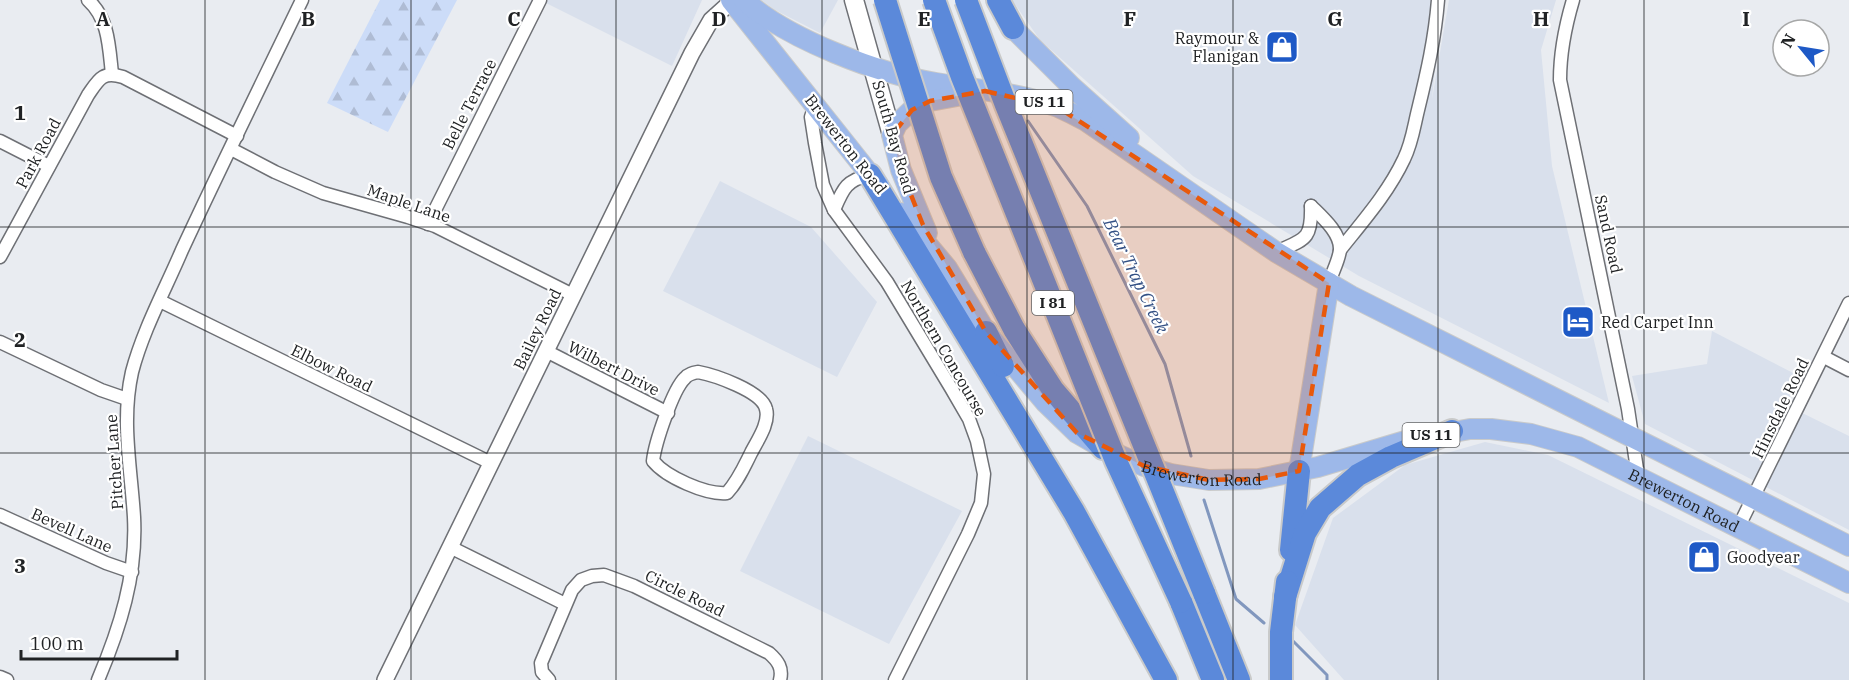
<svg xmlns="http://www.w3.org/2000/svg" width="1849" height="680" font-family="'IBM Plex Serif',serif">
	<defs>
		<pattern id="forest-firs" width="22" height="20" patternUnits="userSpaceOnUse" patternTransform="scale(1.5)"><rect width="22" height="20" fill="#ccdcf8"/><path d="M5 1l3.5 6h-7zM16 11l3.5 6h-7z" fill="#afbcd4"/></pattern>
	</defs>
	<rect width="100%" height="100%" fill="#e9ecf1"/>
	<g fill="#d9e0ec">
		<path d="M548 0H702L672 66 546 3Z"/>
		<path d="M761 0H838L820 33 775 10Z"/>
		<path d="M1012 0H1442L1432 99 1449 0H1556L1541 50 1552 166 1609 403 1359 276 1193 176 1040 40Z"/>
		<path d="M720 181 811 227 877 302 837 377 663 291Z"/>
		<path d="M1712 331 1799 376 1786 405 1849 436V530L1645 424 1632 376 1707 364Z"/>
		<path d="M808 436 962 511 889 644 740 571Z"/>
		<path d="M1485 442 1548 455 1849 603V680H1344L1295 625 1333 518 1405 465Z"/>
	</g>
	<path fill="url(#forest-firs)" d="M380 0H457L388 132 327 103Z"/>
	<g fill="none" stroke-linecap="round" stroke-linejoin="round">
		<g stroke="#8197be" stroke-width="3">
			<path d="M1028 121 1087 206 1165 364 1191 456"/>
			<path d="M1204 500 1236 599 1264 623"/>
			<path d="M1293 641 1327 675V680"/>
		</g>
		<g stroke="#6e7075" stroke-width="15">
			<g id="minor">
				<path d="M88 0C109 19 109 47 112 74"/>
				<path d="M1573 0C1565 27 1560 52 1560 80L1628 409 1638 476"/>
				<path d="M815 105 811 117 815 143 823 185 834 210 887 282 951 388 969 419 977 441 984 474 981 503 968 534 895 680"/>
				<path d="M0 141 49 166"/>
				<path d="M231 149 275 172 323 193 408 217 435 226 573 295"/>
				<path d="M1311 206C1322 217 1341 233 1340 250 1339 260 1332 273 1329 283"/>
				<path d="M834 210C843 189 846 180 870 175"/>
				<path d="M428 224 540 0"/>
				<path d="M1340 250C1363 221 1388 193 1404 159 1412 143 1414 126 1418 110 1427 73 1435 38 1438 0"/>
				<path d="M1276 252C1305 239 1312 240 1311 206"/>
				<path d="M0 257 88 95C99 79 102 71 123 77L237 136"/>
				<path d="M160 301 491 463"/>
				<path d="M0 342 101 390 127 399"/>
				<path d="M546 351 668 413"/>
				<path d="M1824 357 1849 370"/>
				<path d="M698 372C714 375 762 391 766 409 770 423 757 441 751 453 744 467 738 481 727 493 706 495 666 477 653 461 655 443 673 389 685 378 688 374 693 373 698 372Z"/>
				<path d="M0 515 106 563 132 572"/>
				<path d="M1739 526 1849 303"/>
				<path d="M450 547 565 604"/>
				<path d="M0 677 7 680"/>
				<path d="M98 680C120 628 137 575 134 517 131 468 121 421 132 372 143 330 165 290 182 250 221 166 262 83 302 0"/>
				<path d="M549 680 542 672 541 663 572 590 581 580 592 576 604 575 634 586 769 653C778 661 783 668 780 680"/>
			</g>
		</g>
		<g stroke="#6e7075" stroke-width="18">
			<path id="tertiary" d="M385 680 692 53 711 20 732 1"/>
		</g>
		<g stroke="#6e7075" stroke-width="21">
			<path id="secondary" d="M854 0 892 135"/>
		</g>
		<g stroke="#c9caca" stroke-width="22">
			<g id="primary">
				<path d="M731 0 879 186"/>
				<path d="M744 0C787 39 879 74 936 83 976 90 1019 93 1058 107 1067 111 1077 116 1086 121L1276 252 1351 296 1849 546"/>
				<path d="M1013 28 1072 87 1129 138"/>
				<path id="s1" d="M901 213 947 268 986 332 1045 402 1077 433 1103 448 1144 466 1171 474 1209 480 1259 479 1318 467 1405 441 1470 429H1491L1531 434 1578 447 1849 583"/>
				<path d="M927 233 901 170 892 135 897 124 912 110 930 101 968 94"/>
				<path d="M1299 471 1329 283"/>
			</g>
		</g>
		<g stroke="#c9caca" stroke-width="26">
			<g id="motorway">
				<path d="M998 0 1013 28"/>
				<path d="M870 175 1074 512 1166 680"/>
				<path d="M974 252 1014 329 1053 390 1103 448"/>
				<path d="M986 332 1003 366"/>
				<path d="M1291 550 1299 471"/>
				<path d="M1204 593 1239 680"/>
				<path d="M1285 597 1305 533 1320 508 1358 475 1391 457 1452 431"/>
				<path d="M1181 602 1213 680"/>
				<path d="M1281 680V632L1287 582"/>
			</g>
		</g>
		<use href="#minor" stroke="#fff" stroke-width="12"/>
		<use href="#tertiary" stroke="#fff" stroke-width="15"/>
		<use href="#secondary" stroke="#fff" stroke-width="18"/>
		<use href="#primary" stroke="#9db8e9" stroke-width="20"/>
		<use href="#motorway" stroke="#5b89da" stroke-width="22"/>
		<g stroke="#c9caca" stroke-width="26" stroke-linecap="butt">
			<g id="motorway-bridge">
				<path d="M885 0 941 177 974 252"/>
				<path d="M934 0 962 77 1116 461 1181 602"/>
				<path d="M966 0 1006 105 1204 593"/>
			</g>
		</g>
		<use href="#motorway-bridge" stroke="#5b89da" stroke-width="22"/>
	</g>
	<path fill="#e8590c" fill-opacity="0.2" stroke="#e8590c" stroke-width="4.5" stroke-dasharray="12 8" stroke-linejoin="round" d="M985 91 1059 108 1329 283 1299 471 1259 479 1209 480 1144 466 1077 433 986 332 923 225 901 170 892 135 912 110 930 101Z"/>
	<path fill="none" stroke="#202224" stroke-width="1.5" stroke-opacity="0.55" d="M205 0V680M411 0V680M616 0V680M822 0V680M1027 0V680M1233 0V680M1438 0V680M1644 0V680M0 227H1849M0 453H1849"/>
	<defs>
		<g id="shop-square" transform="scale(1.725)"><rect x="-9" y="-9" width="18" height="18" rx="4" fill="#1e59c6" stroke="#fff"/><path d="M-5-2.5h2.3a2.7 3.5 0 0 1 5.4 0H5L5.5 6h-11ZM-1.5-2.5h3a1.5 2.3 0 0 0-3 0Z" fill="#fff"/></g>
		<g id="hotel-square" transform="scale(1.725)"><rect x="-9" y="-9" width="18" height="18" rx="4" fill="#1e59c6" stroke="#fff"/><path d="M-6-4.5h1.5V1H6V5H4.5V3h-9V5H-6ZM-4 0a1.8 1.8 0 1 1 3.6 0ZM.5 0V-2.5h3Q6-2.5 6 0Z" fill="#fff"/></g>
	</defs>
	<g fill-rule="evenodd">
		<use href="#shop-square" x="1282" y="47"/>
		<use href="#hotel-square" x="1578" y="322"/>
		<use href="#shop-square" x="1704" y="557"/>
	</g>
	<g text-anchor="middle" stroke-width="4.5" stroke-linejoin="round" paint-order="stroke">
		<g fill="#fff" stroke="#636466" stroke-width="1.5">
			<rect x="1015.5" y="90" width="57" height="24" rx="4.5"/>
			<rect x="1032" y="291" width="42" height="24" rx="4.5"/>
			<rect x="1402.5" y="423" width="57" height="24" rx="4.5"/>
		</g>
		<g font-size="15" font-weight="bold" fill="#202224">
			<text x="1044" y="107">US 11</text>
			<text x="1053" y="308">I 81</text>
			<text x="1431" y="440">US 11</text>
		</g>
		<g font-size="16" fill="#202224" stroke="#fff" text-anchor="start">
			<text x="1259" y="44" text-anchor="end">Raymour &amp;<tspan x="1259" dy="18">Flanigan</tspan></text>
			<text x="1601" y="328">Red Carpet Inn</text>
			<text x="1727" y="563">Goodyear</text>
		</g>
		<g font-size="16" fill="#202224" stroke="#fff">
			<text transform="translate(469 104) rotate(-63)" y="6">Belle Terrace</text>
			<text transform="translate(894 137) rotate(74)" y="6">South Bay Road</text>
			<text transform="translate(846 144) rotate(52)" y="6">Brewerton Road</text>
			<text transform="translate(38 153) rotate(-62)" y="6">Park Road</text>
			<text transform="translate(409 203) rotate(19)" y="6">Maple Lane</text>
			<text transform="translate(1609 234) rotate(78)" y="6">Sand Road</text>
			<text transform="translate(537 329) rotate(-64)" y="6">Bailey Road</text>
			<text transform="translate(944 348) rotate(60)" y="6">Northern Concourse</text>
			<text transform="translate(332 368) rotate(26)" y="6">Elbow Road</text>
			<text transform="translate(614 368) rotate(27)" y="6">Wilbert Drive</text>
			<text transform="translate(1780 408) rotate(-64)" y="6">Hinsdale Road</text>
			<text transform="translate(114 462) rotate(-94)" y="6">Pitcher Lane</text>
			<text dy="6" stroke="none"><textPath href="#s1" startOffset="416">Brewerton Road</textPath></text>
			<text dy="6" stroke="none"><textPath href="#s1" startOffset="920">Brewerton Road</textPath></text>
			<text transform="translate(72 530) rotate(24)" y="6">Bevell Lane</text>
			<text transform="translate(685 593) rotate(26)" y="6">Circle Road</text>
		</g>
		<g font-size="18" font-style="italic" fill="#345185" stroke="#fff">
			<text transform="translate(1136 276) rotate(64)" y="6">Bear Trap Creek</text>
		</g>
	</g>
	<g font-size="20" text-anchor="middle" font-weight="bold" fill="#202224" stroke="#fff" stroke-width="4.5" stroke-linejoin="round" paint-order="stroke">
		<text x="103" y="26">A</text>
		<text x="308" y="26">B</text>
		<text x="514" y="26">C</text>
		<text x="719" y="26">D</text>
		<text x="924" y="26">E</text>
		<text x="1130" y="26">F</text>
		<text x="1335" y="26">G</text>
		<text x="1541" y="26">H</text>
		<text x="1746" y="26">I</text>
		<text x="20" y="120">1</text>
		<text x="20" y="347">2</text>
		<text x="20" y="573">3</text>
	</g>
	<g transform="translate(1801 48) rotate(300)"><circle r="28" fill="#ffffff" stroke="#a6a7a7" stroke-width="1.5"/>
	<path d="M0-4.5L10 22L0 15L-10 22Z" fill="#1e59c6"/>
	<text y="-9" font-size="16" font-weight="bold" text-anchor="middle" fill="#202224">N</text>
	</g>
	<path d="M21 650v9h156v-9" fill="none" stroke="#202224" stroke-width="3"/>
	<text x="30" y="650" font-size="18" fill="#202224" stroke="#ffffff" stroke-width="4.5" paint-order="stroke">100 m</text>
</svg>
